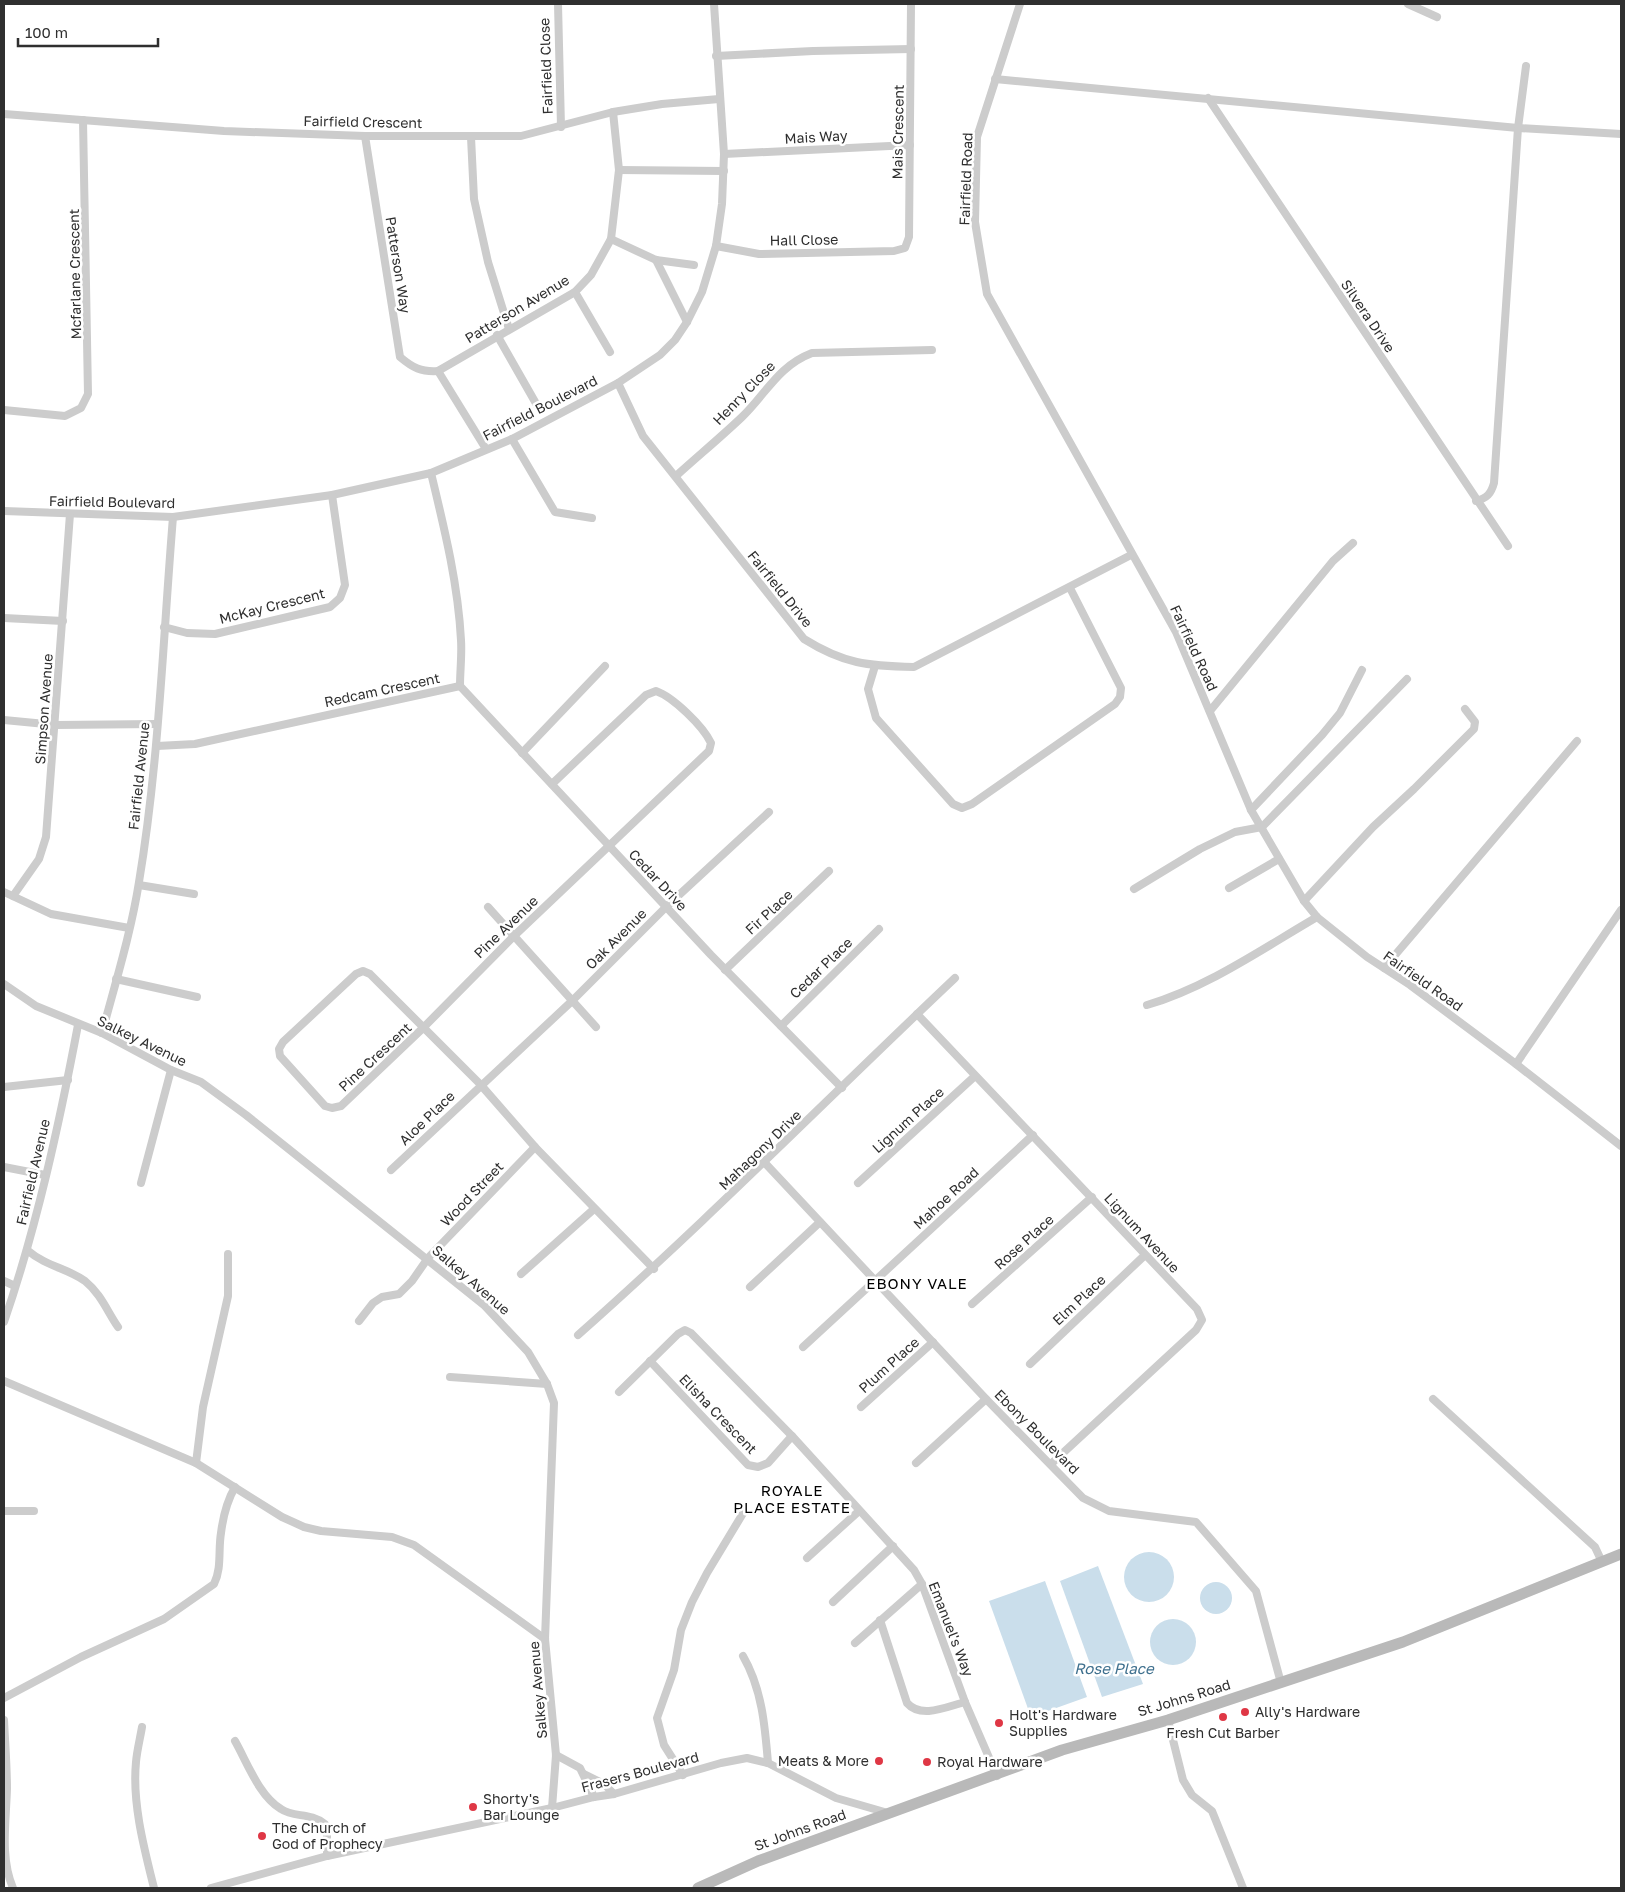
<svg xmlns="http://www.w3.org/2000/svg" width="1625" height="1892" font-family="'Golos Text',sans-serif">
	<rect width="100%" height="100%" fill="#fff"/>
	<g fill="#cadeeb">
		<circle cx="1149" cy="1577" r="25"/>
		<path d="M1098 1566 1143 1684 1102 1697 1060 1581Z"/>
		<path d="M1045 1581 1087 1697 1031 1717 989 1601Z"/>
		<circle cx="1216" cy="1598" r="16"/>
		<circle cx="1173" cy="1642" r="23"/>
	</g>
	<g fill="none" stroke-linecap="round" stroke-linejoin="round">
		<g stroke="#ccc" stroke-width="8">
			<path d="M558 4 561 127"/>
			<path d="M1020 4 977 137 975 222 987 294 1176 632 1251 810 1304 901 1317 917 1367 957 1410 985 1516 1064 1621 1146"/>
			<path d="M1408 4 1437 17"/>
			<path d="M716 56 813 51 911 49"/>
			<path d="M995 79 1518 128 1621 134"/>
			<path d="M1208 98 1508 546"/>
			<path d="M4 114 224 131 365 136H521L613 112 662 104 719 99"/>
			<path d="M365 136 400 357C413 368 421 372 438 371L575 292 591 275 611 239 619 170 613 112"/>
			<path d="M471 137 474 199 488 262 509 329"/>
			<path d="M724 154 910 145"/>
			<path d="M619 170 724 171"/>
			<path d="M611 239 656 260 694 265"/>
			<path d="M716 246 759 254 894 251 905 248 909 237 911 4"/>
			<path d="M656 260 687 322"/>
			<path d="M575 292 610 352"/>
			<path d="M497 335 538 407"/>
			<path d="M438 371 486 449"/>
			<path d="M618 383 643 436 804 639C844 664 868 666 914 667L1131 555"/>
			<path d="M4 410 65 416 81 408 88 394 83 120"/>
			<path d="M512 439 555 512 592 518"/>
			<path d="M431 473C444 527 458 583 461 640 462 655 460 671 460 686"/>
			<path d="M676 476C698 456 721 437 742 417 766 394 778 366 812 353L932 350"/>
			<path d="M1476 501C1487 498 1491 494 1494 483L1518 128 1526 66"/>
			<path d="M4 511 173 517 332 495 431 473 512 439 618 383 660 355 675 340 687 322 702 292 716 246 722 204 724 154 714 4"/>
			<path d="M4 618 63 621"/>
			<path d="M164 627 187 633 215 634 330 607 340 598 345 585 332 495"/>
			<path d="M875 666 868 689 876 718 953 804 962 808 972 804 1115 704 1120 697 1121 688 1070 588"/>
			<path d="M460 686 711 955 842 1088"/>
			<path d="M1210 711 1333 561 1353 543"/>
			<path d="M4 720 56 725 157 724"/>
			<path d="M157 746 195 744 460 686"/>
			<path d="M522 753 605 666"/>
			<path d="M552 784 646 695 656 691C673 697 703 726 711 743L709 751 515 935 423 1028 341 1106 332 1108 325 1106 280 1056 279 1049 283 1042 356 974 363 971 370 974 480 1084 535 1147 654 1269"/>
			<path d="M1251 810 1322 735 1340 713 1362 670"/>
			<path d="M139 885 194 894"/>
			<path d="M1229 888 1279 859"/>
			<path d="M1134 889 1200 849 1235 832 1262 827 1407 679"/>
			<path d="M4 892 51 914 129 928"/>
			<path d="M13 896 39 859 46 837 70 514"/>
			<path d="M1304 901 1373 827 1414 789 1474 729 1475 722 1465 709"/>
			<path d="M488 907 596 1027"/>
			<path d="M1384 968 1577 741"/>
			<path d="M725 970 829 871"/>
			<path d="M116 979 197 997"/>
			<path d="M4 984 36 1006 102 1033 171 1070 201 1082 246 1115 484 1305 528 1352 547 1384 554 1403 545 1639 556 1755 552 1808"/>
			<path d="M1147 1005C1208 987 1262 949 1317 917"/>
			<path d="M917 1014 1197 1309 1202 1320 1196 1330 1051 1464"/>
			<path d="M781 1026 879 929"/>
			<path d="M102 1033C115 984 131 933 139 882 159 762 163 639 173 517"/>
			<path d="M1516 1064 1621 910"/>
			<path d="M4 1087 68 1080"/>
			<path d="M765 1163 986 1399 1083 1498 1109 1511 1196 1522 1256 1591 1281 1683"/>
			<path d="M4 1167 45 1175"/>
			<path d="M391 1170 572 1001 666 907 769 812"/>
			<path d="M141 1183 171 1070"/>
			<path d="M858 1183 975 1076"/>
			<path d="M27 1250C47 1267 67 1268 85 1281 101 1294 107 1311 118 1327"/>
			<path d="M521 1274 594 1209"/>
			<path d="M4 1281 15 1286"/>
			<path d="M750 1287 820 1222"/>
			<path d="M972 1304 1092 1197"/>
			<path d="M359 1321 373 1303 382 1297 399 1294 412 1281 428 1258 535 1147"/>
			<path d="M4 1322C37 1226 59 1125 78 1025"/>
			<path d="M578 1335C708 1220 829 1097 955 978"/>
			<path d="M803 1347 1033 1135"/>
			<path d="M650 1361 748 1465 758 1467 768 1463 792 1436"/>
			<path d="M1030 1364 1145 1255"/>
			<path d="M450 1377 547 1384"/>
			<path d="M4 1381 196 1463 282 1517 304 1527 321 1531 392 1537 414 1545 545 1639"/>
			<path d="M619 1392 678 1334 685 1330 691 1333 792 1436 914 1570 922 1584 965 1702 997 1776"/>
			<path d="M1433 1399 1595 1547 1602 1562"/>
			<path d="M861 1407 933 1342"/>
			<path d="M196 1463 203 1407 228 1296V1254"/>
			<path d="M916 1463 986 1399"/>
			<path d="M4 1511H34"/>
			<path d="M807 1558 859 1511"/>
			<path d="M833 1602 893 1546"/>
			<path d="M880 1620 907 1703C921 1719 946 1707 965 1702"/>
			<path d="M855 1643 922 1584"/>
			<path d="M743 1656C762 1689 765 1726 768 1763"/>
			<path d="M4 1698 81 1657 164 1619 214 1584C222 1568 218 1550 221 1533 223 1517 227 1501 235 1487"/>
			<path d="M4 1720C5 1742 7 1766 7 1789 6 1822 0 1858 13 1888"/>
			<path d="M1168 1720 1183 1780 1192 1795 1212 1811 1243 1888"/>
			<path d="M142 1727C140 1739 137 1750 136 1762 132 1803 144 1848 154 1888"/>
			<path d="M235 1741C247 1762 259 1796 281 1809 294 1818 310 1812 325 1824L327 1834V1856"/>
			<path d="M556 1755 580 1768 594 1797"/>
			<path d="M584 1774 604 1784 614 1794"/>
			<path d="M683 1775 664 1745 657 1718 674 1670 681 1630 692 1602 707 1573 745 1510"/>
			<path d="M211 1888 327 1856 552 1808 594 1797 614 1794 721 1763 747 1758 768 1763 836 1798 888 1813"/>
		</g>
		<path stroke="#b9b9b9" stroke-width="11" d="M698 1888 758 1861 1062 1750 1168 1720 1403 1642 1621 1554"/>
	</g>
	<g fill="#df3745" stroke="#fff" stroke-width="2">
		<circle cx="1245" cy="1712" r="5"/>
		<circle cx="1223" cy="1717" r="5"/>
		<circle cx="999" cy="1723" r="5"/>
		<circle cx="879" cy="1761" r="5"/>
		<circle cx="927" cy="1762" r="5"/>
		<circle cx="473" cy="1807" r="5"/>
		<circle cx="262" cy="1836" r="5"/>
	</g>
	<g text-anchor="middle" stroke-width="5" stroke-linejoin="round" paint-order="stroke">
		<g font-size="14" fill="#2f2f2f" stroke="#fff">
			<text transform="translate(546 66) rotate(-92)" y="5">Fairfield Close</text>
			<text transform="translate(363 122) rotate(1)" y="5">Fairfield Crescent</text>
			<text transform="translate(898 132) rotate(-89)" y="5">Mais Crescent</text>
			<text transform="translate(816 137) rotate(-3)" y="5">Mais Way</text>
			<text transform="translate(966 179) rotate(-88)" y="5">Fairfield Road</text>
			<text transform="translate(804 240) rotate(-1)" y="5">Hall Close</text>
			<text transform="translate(398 265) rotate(81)" y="5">Patterson Way</text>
			<text transform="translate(75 274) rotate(-91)" y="5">Mcfarlane Crescent</text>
			<text transform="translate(517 309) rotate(-31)" y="5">Patterson Avenue</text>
			<text transform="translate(1368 316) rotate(56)" y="5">Silvera Drive</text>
			<text transform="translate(744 393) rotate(-46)" y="5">Henry Close</text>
			<text transform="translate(540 408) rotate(-27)" y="5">Fairfield Boulevard</text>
			<text transform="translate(112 502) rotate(1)" y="5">Fairfield Boulevard</text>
			<text transform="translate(780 589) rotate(51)" y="5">Fairfield Drive</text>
			<text transform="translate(272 606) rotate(-14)" y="5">McKay Crescent</text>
			<text transform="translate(1194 648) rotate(65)" y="5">Fairfield Road</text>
			<text transform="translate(382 690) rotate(-12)" y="5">Redcam Crescent</text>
			<text transform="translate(44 709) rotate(-86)" y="5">Simpson Avenue</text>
			<text transform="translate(139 776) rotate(-84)" y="5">Fairfield Avenue</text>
			<text transform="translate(658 880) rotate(47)" y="5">Cedar Drive</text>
			<text transform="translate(769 912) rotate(-43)" y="5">Fir Place</text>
			<text transform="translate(506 927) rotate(-44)" y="5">Pine Avenue</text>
			<text transform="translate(616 939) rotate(-45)" y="5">Oak Avenue</text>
			<text transform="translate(821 968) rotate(-44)" y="5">Cedar Place</text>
			<text transform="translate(1423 981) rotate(35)" y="5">Fairfield Road</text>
			<text transform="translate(142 1041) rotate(26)" y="5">Salkey Avenue</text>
			<text transform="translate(375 1057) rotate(-43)" y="5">Pine Crescent</text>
			<text transform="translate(427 1118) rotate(-44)" y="5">Aloe Place</text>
			<text transform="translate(908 1120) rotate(-42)" y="5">Lignum Place</text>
			<text transform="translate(760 1150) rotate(-44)" y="5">Mahagony Drive</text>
			<text transform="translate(33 1172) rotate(-77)" y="5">Fairfield Avenue</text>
			<text transform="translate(472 1194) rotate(-46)" y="5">Wood Street</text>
			<text transform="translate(946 1198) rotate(-43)" y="5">Mahoe Road</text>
			<text transform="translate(1142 1233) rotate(47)" y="5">Lignum Avenue</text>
			<text transform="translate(1024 1242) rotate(-42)" y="5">Rose Place</text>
			<text transform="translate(471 1280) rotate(41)" y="5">Salkey Avenue</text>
			<text transform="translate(1079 1300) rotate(-43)" y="5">Elm Place</text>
			<text transform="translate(889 1365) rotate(-42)" y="5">Plum Place</text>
			<text transform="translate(718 1414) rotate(46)" y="5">Elisha Crescent</text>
			<text transform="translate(1037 1432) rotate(45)" y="5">Ebony Boulevard</text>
			<text transform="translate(951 1629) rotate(69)" y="5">Emanuel's Way</text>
			<text transform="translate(538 1690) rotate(-95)" y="5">Salkey Avenue</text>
			<text transform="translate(1184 1698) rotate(-17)" y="5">St Johns Road</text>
			<text transform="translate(640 1772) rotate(-15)" y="5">Frasers Boulevard</text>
			<text transform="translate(800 1830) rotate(-20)" y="5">St Johns Road</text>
		</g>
		<g font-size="14" fill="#2f2f2f" stroke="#fff" text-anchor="start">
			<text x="1255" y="1717">Ally's Hardware</text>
			<text x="1009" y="1720">Holt's Hardware<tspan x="1009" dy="16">Supplies</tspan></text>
			<text x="1223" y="1738" text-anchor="middle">Fresh Cut Barber</text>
			<text x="869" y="1766" text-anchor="end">Meats &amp; More</text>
			<text x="937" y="1767">Royal Hardware</text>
			<text x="483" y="1804">Shorty's<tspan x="483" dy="16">Bar Lounge</tspan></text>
			<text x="272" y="1833">The Church of<tspan x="272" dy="16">God of Prophecy</tspan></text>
		</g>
		<g font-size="15" letter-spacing="1" fill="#000" stroke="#fff">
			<text x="917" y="1289">EBONY VALE</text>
			<text x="792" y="1496">ROYALE<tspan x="792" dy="17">PLACE ESTATE</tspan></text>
		</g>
		<g font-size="15" font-style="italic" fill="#3f708e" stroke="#fff">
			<text x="1114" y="1674">Rose Place</text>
		</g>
	</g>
	<rect width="1625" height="1892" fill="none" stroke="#2f2f2f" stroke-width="10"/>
	<path d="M18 38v8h140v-8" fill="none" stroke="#2f2f2f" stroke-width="2.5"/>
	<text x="25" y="38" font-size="15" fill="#2f2f2f" stroke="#ffffff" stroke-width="4" paint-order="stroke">100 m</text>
</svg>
